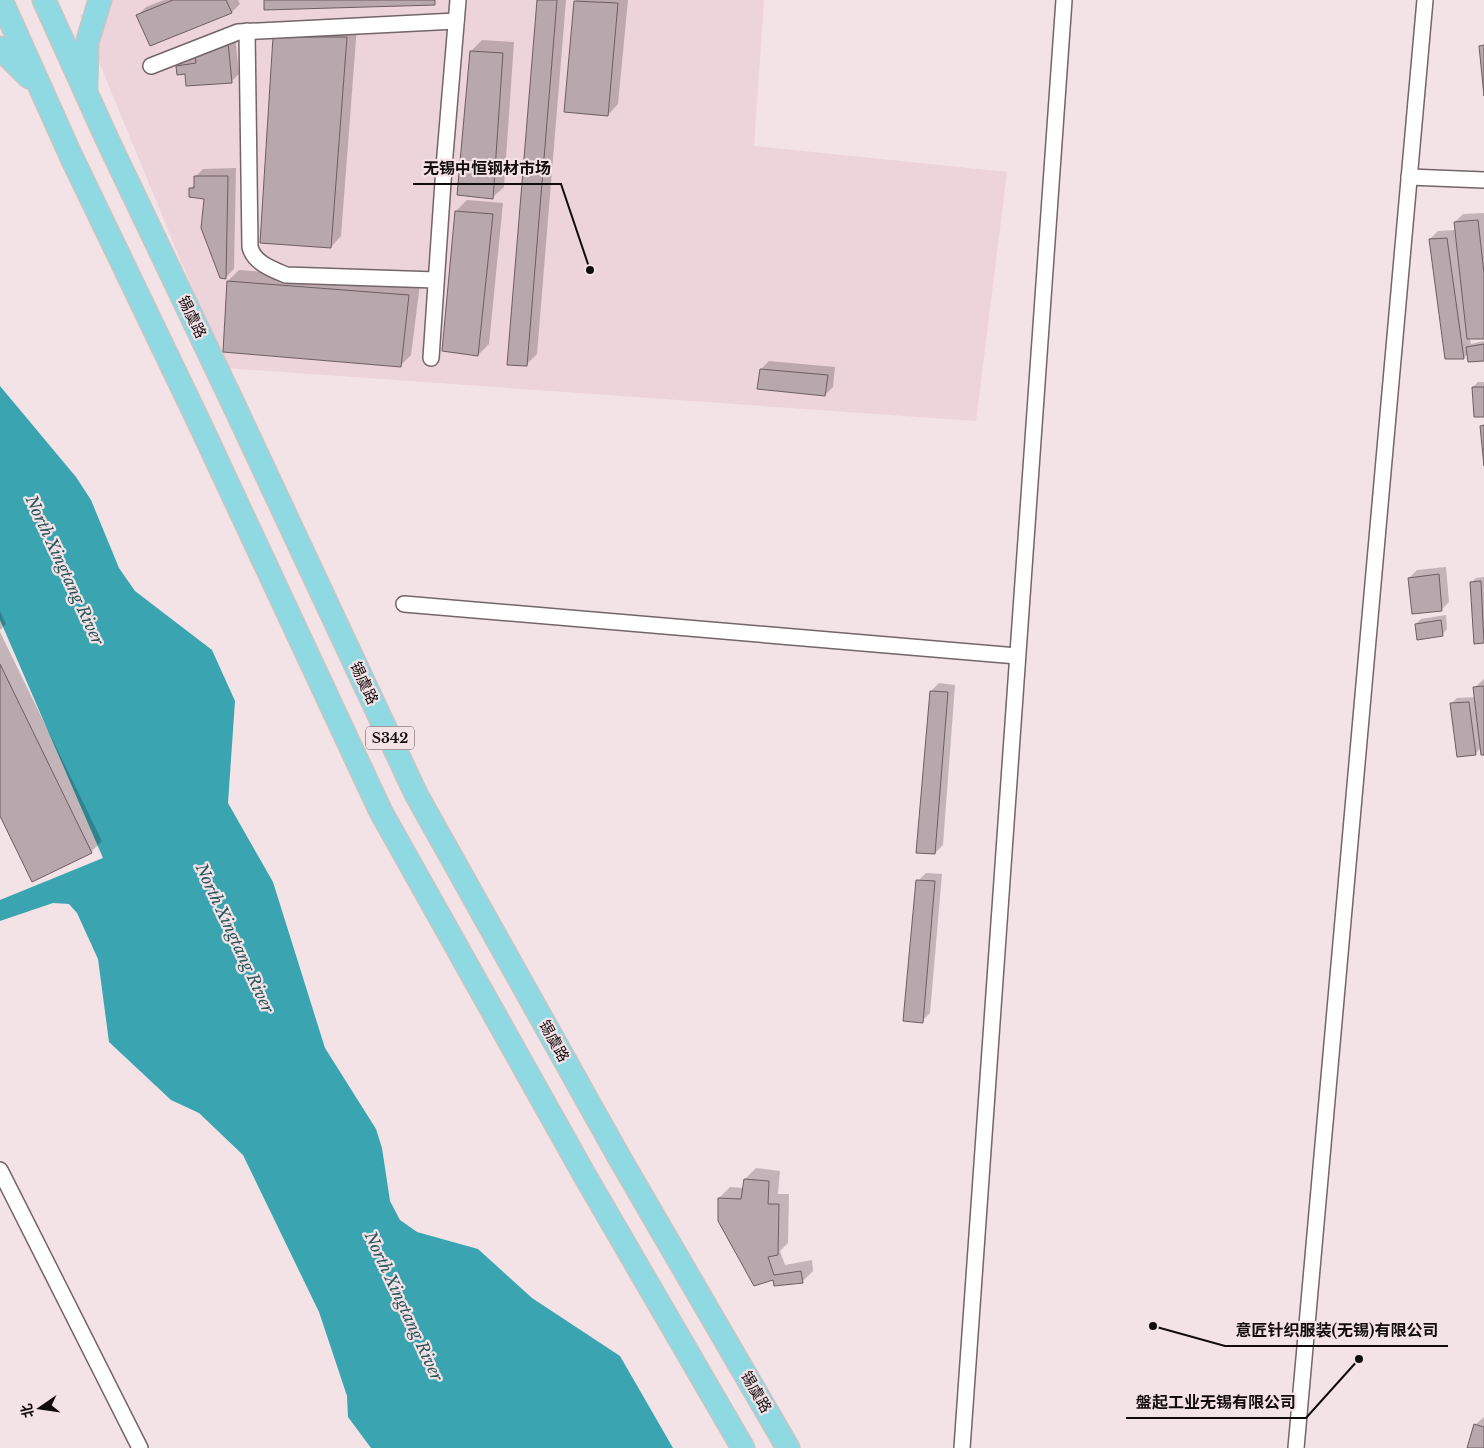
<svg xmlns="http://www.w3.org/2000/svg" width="1484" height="1448" font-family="'Libre Baskerville','Noto Sans SC',serif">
	<rect width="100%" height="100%" fill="#f3e2e6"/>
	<path fill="#edd3da" d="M98 0H764L754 146 1007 172 976 421 225 368 80 16Z"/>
	<path fill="#3aa5b1" d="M0 386 76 477 91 500 119 568 135 591 212 650 235 701 228 803 273 882 325 1048 376 1129 382 1148 390 1201 400 1220 417 1232 478 1249 532 1298 620 1356 673 1448H371L348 1417 347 1396 319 1312 243 1155 199 1113 171 1100 109 1042 98 959 77 913 69 904 53 903 0 921V900L103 858 0 620Z"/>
	<g fill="#0003">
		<path d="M164 0H238L240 4 232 12 150 44 138 15 146 7Z"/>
		<path d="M538 0H566L537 354 526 365Z"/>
		<path d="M576 0H628L618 104 608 115Z"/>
		<path d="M357 26 341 236 331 247 274 37Z"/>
		<path d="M235 35 239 74 231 82 186 73 177 66 185 58 197 57Z"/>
		<path d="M482 40 514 42 504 187 493 197 471 51Z"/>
		<path d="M236 168 234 269 226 277 205 198 190 189 195 184V177L203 169Z"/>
		<path d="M467 200 503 203 489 344 478 355 456 211Z"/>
		<path d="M1484 213V337L1470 338 1471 344 1484 341V359L1468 354 1464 358 1430 239 1438 231 1456 230 1455 222 1463 214Z"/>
		<path d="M239 270 420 284 411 355 400 366 224 351 228 281Z"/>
		<path d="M769 361 835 367 833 387 825 395 761 369Z"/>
		<path d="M1478 382H1484V415L1473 387Z"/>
		<path d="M1446 567 1449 602 1441 610 1409 578 1417 570Z"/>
		<path d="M1484 577V642H1475L1471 583 1476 578Z"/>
		<path d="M0 611 6 624 0 630Z"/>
		<path d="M1446 615 1447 629 1442 635 1416 624 1421 619Z"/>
		<path d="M0 632 102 841 91 852 0 813Z"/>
		<path d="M1484 679V753L1481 748 1475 754 1452 703 1457 698 1476 697 1475 687Z"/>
		<path d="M939 683 955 685 943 845 935 853 931 691Z"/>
		<path d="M926 873 942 874 930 1013 922 1021 918 881Z"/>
		<path d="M756 1168 780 1171 778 1194H789L788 1243 780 1251 785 1265 812 1260 813 1271 802 1282 774 1279 719 1198 730 1187 744 1188 745 1179Z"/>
		<path d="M1484 1417V1448H1468L1475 1425Z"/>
	</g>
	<g fill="#b8a7ac" stroke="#6c5e62">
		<path d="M173 0H226L232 13 150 46 136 15Z"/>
		<path d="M264 0H435V5L264 10Z"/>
		<path d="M537 0H557L527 366 507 365Z"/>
		<path d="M574 1 618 3 608 116 564 112Z"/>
		<path d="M273 37H347L331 248 260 243Z"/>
		<path d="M228 42 232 83 186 86 185 74 177 75 176 66 196 63 195 53Z"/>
		<path d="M1484 45V96L1479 46Z"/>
		<path d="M470 51 503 53 493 199 457 195Z"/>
		<path d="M194 176H228L226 279 220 278 201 228 204 199 189 197V188H194Z"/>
		<path d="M455 211 493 214 478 356 442 351Z"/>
		<path d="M1478 220 1484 273V339H1467L1454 222Z"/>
		<path d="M1447 238 1464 359H1445L1429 239Z"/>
		<path d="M227 281 409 295 401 367 223 352Z"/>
		<path d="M1484 344V361L1468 362 1466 347Z"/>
		<path d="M760 369 828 375 825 396 757 389Z"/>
		<path d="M1472 387H1484V417H1474Z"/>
		<path d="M1484 425V466L1480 426Z"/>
		<path d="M1439 574 1442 611 1412 614 1408 578Z"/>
		<path d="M1481 581 1484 643 1474 644 1470 582Z"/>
		<path d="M1441 620 1443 636 1417 640 1415 624Z"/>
		<path d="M0 664 92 853 32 882 0 816Z"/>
		<path d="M1484 686V755H1481L1473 687Z"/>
		<path d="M930 691 948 692 935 854 916 853Z"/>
		<path d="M1469 702 1476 755 1457 757 1450 703Z"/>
		<path d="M916 880 935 881 923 1023 903 1021Z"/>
		<path d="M744 1179 769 1181 768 1204H779L778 1255 768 1257 774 1275 801 1271 803 1283 774 1286 773 1280 754 1286 718 1221V1198L741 1199Z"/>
		<path d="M1474 1424 1484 1427V1448H1467Z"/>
	</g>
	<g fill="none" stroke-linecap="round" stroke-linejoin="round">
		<g stroke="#736568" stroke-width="18">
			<g id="street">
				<path d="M247 31 250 247C254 263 272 269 286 275L436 280"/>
				<path d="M151 66 238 32 456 21"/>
				<path d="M1409 177 1484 180"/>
				<path d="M431 358 444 167 458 0"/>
				<path d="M404 604 1017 656"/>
				<path d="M0 1170 140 1448"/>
				<path d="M962 1448 1064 0"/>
				<path d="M1296 1448 1425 0"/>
			</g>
		</g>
		<g stroke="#c6c5c5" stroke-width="25">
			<g id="primary">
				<path d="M1 0 71 156 197 418 381 812 585 1176 743 1448"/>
				<path d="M44 0 107 139 232 401 416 794 619 1157 788 1448"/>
				<path d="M0 48 29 77"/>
				<path d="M86 87 87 43 100 0"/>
			</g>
		</g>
		<use href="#street" stroke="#fff" stroke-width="15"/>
		<use href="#primary" stroke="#8fd9e2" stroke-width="22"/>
	</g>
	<g text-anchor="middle" stroke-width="4.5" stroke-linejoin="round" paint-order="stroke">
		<rect fill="#f3e2e6" stroke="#564c4f" stroke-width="1" x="366" y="726.5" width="48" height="23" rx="4"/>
		<g font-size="14" font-weight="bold" fill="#120c0e">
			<text x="390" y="743">S342</text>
		</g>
		<g font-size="15" fill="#120c0e" stroke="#f3e2e6">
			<text transform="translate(192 317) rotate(64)" y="5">锡虞路</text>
			<text transform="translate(364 683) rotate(65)" y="5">锡虞路</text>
			<text transform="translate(554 1041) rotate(61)" y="5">锡虞路</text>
			<text transform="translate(756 1392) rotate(60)" y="5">锡虞路</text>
		</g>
		<g font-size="16" font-style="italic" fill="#265459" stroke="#f3e2e6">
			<text transform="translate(65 570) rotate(65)" y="6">North Xingtang River</text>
			<text transform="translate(235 938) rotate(65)" y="6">North Xingtang River</text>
			<text transform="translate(404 1306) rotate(65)" y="6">North Xingtang River</text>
		</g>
	</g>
	<path fill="none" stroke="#120c0e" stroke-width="2" d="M590 270L561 184H413M1153 1326L1225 1346H1448M1359 1359L1306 1418H1126"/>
	<g fill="#120c0e" stroke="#f3e2e6" stroke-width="2">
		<circle cx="590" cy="270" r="5"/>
		<circle cx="1153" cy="1326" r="5"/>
		<circle cx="1359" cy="1359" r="5"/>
	</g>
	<g font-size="16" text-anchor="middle" font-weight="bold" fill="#120c0e" stroke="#f3e2e6" stroke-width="4.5" stroke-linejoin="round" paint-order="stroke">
		<text x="487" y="174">无锡中恒钢材市场</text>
		<text x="1337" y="1336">意匠针织服装(无锡)有限公司</text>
		<text x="1216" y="1408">盤起工业无锡有限公司</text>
	</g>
	<g transform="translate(40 1408) rotate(257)" stroke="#f3e2e6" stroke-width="4" paint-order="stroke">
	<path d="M0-4L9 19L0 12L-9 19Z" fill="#120c0e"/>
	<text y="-8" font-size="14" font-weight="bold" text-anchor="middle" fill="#120c0e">北</text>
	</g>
</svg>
